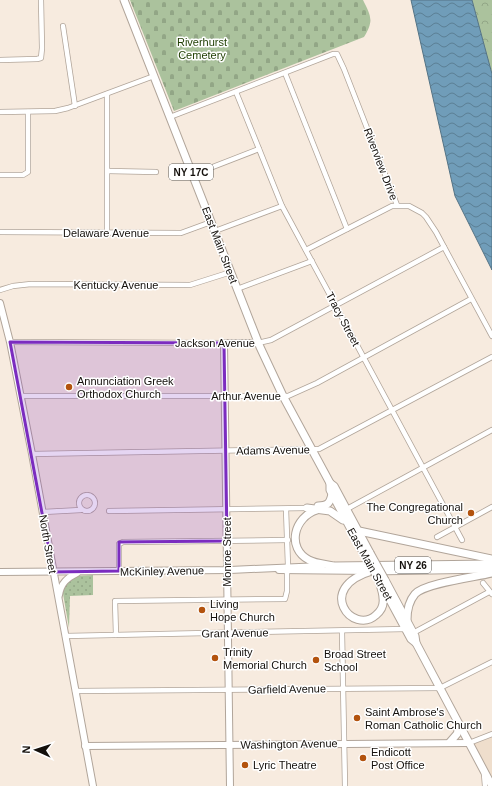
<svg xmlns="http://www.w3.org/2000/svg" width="492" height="786" font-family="Helvetica,sans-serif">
	<defs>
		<pattern id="forest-crowns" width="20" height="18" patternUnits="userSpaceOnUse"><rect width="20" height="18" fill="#abc29d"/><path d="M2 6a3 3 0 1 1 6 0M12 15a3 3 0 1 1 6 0" fill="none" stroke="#92a686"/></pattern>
		<pattern id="cemetery-stones" width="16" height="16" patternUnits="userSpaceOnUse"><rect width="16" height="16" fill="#abc29d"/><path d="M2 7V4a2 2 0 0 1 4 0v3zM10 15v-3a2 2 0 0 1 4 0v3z" fill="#92a686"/></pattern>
		<pattern id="park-dots" width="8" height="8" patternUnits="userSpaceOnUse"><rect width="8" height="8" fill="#abc29d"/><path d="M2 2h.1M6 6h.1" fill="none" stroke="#92a686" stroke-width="1.8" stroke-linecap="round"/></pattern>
		<pattern id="water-waves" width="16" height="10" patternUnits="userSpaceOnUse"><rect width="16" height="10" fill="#709db9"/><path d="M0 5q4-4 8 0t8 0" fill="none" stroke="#5b7f95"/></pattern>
	</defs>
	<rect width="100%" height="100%" fill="#f7ebdf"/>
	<path fill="#efdecc" d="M492 734V786L469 743Z"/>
	<path fill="url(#forest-crowns)" d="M472 0H492V74L490 68Z"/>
	<path fill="url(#cemetery-stones)" d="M130 0H363C371 16 374 21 364 37L174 111Z"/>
	<path fill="url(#park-dots)" d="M93 575V595L70 596 69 628 62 588 72 576Z"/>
	<path fill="url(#water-waves)" stroke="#547385" d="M411 0H472L492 74V270L455 196Z"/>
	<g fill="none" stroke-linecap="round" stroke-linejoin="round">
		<g stroke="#b1a59a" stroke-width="6">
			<g id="street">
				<path d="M63 26 75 106"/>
				<path d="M0 60 37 59 41 58 42 48 41 0"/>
				<path d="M285 73 347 229"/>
				<path d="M236 92 282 206 462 540"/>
				<path d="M107 94V233"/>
				<path d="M0 112 55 111 68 108 154 76"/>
				<path d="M170 117 333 54H337L344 69 397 205"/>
				<path d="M108 171 156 172"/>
				<path d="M0 175H23L28 172V112"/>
				<path d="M192 175 259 149"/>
				<path d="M215 231 282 206"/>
				<path d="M0 232 181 233 211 222"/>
				<path d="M306 250 392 206H409L422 213 426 217 436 232 492 336"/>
				<path d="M237 289 312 261"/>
				<path d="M0 290 13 286 31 284 190 285 231 272"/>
				<path d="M10 342 224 343"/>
				<path d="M258 343 271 340 444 247"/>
				<path d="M20 396H288L317 383 471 299"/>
				<path d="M32 454 319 449 492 357"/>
				<circle cx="87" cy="503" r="8"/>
				<path d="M286 509 288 566"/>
				<path d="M347 509 492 430"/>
				<path d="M109 511 307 508"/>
				<path d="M43 512 81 510"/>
				<path d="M437 537 492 507"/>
				<path d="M119 571V544L123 542 288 540"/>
				<path d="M483 583 492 594"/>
				<path d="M342 632 345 786"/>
				<path d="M413 633 489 592"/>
				<path d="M116 635 115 601 285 599 287 591V571"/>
				<path d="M65 636 406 629"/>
				<path d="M75 691 440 688 492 662"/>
				<path d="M469 743 492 734"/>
				<path d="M484 774 485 786"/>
			</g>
		</g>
		<g stroke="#b1a59a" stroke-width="8">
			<g id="secondary">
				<path d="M0 303 10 342 32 454 93 786"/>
				<path d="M279 570 372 571"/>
				<path d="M0 572 230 570 322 566"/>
				<path d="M59 595C61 583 67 578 77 573"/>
				<path d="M85 746 469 743"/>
				<path d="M230 786 224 343H258"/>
			</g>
		</g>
		<g stroke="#b1a59a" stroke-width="9">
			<g id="primary">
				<path d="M124 0 260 347 283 396 330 483V490L364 554"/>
				<path d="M330 483 334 486 370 553"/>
				<path d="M318 506C328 506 330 503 332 494"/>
				<path d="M307 508 330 511 343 520"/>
				<path d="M317 510C294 517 286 548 309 560 316 564 326 564 334 566L492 564"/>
				<path d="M359 531 492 559"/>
				<path d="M379 580C380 586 383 592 383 598 384 605 381 611 376 615 353 636 314 588 372 571L492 569"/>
				<path d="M385 580 415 636 416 643 492 786"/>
				<path d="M384 589 411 639 416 643"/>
				<path d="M407 620C407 611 409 601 415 594 425 583 476 577 492 573"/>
				<path d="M450 742 457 734 460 725"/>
			</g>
		</g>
		<use href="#street" stroke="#fff" stroke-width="4.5"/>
		<use href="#secondary" stroke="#fff" stroke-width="6"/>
		<use href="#primary" stroke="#fff" stroke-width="7"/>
		<g stroke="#b1a59a" stroke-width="9" stroke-linecap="butt">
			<g id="primary-bridge">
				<path d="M370 553 385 580"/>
				<path d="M364 554 379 580"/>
			</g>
		</g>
		<use href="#primary-bridge" stroke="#fff" stroke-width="7"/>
	</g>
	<path fill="#7b2cbf" fill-opacity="0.2" stroke="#7b2cbf" stroke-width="3" stroke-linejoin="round" d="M10 342 224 343 227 541 119 542V571L53 572Z"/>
	<g fill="#b3530e" stroke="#fff" stroke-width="1.5">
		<circle cx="69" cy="387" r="4"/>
		<circle cx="471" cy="513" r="4"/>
		<circle cx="202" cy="610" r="4"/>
		<circle cx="215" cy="658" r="4"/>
		<circle cx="316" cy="660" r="4"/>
		<circle cx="357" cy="718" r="4"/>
		<circle cx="363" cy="758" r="4"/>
		<circle cx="245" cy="765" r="4"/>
	</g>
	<g text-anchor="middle" stroke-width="3" stroke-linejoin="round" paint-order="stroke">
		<g fill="#fff" stroke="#5a5855" stroke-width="1">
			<rect x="169" y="164" width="44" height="16" rx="3"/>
			<rect x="395" y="557" width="36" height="16" rx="3"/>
		</g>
		<g font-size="10" font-weight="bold" fill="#14100c">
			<text x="191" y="176">NY 17C</text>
			<text x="413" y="569">NY 26</text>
		</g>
		<g font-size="11" fill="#1e3d00" stroke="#fff">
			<text x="202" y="46">Riverhurst<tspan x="202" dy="13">Cemetery</tspan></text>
		</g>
		<g font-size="11" fill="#14100c" stroke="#fff">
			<text transform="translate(381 164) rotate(69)" y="4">Riverview Drive</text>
			<text x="106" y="237">Delaware Avenue</text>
			<text transform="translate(220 245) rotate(69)" y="4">East Main Street</text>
			<text x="116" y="289">Kentucky Avenue</text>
			<text transform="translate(343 319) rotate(62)" y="4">Tracy Street</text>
			<text x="215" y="347">Jackson Avenue</text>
			<text x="246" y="400">Arthur Avenue</text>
			<text transform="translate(273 450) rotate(-1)" y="4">Adams Avenue</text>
			<text transform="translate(48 544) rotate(80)" y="4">North Street</text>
			<text transform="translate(227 552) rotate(-90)" y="4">Monroe Street</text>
			<text transform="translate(370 564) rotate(61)" y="4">East Main Street</text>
			<text transform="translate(162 571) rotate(-1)" y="4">McKinley Avenue</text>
			<text transform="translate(235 633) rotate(-1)" y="4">Grant Avenue</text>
			<text transform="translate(287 689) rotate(-1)" y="4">Garfield Avenue</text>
			<text transform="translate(289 744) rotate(-1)" y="4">Washington Avenue</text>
		</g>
		<g font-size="11" fill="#14100c" stroke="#fff" text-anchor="start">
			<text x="77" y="385">Annunciation Greek<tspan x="77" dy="13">Orthodox Church</tspan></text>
			<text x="463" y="511" text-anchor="end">The Congregational<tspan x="463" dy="13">Church</tspan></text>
			<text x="210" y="608">Living<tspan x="210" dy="13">Hope Church</tspan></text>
			<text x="223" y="656">Trinity<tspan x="223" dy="13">Memorial Church</tspan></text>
			<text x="324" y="658">Broad Street<tspan x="324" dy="13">School</tspan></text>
			<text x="365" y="716">Saint Ambrose's<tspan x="365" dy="13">Roman Catholic Church</tspan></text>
			<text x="371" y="756">Endicott<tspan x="371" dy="13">Post Office</tspan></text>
			<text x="253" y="769">Lyric Theatre</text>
		</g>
	</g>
	<g transform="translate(36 750) rotate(273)" stroke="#ffffff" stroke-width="3" paint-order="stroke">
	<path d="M0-3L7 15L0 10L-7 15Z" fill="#14100c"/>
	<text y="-6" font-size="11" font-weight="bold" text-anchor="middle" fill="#14100c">N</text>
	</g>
</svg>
